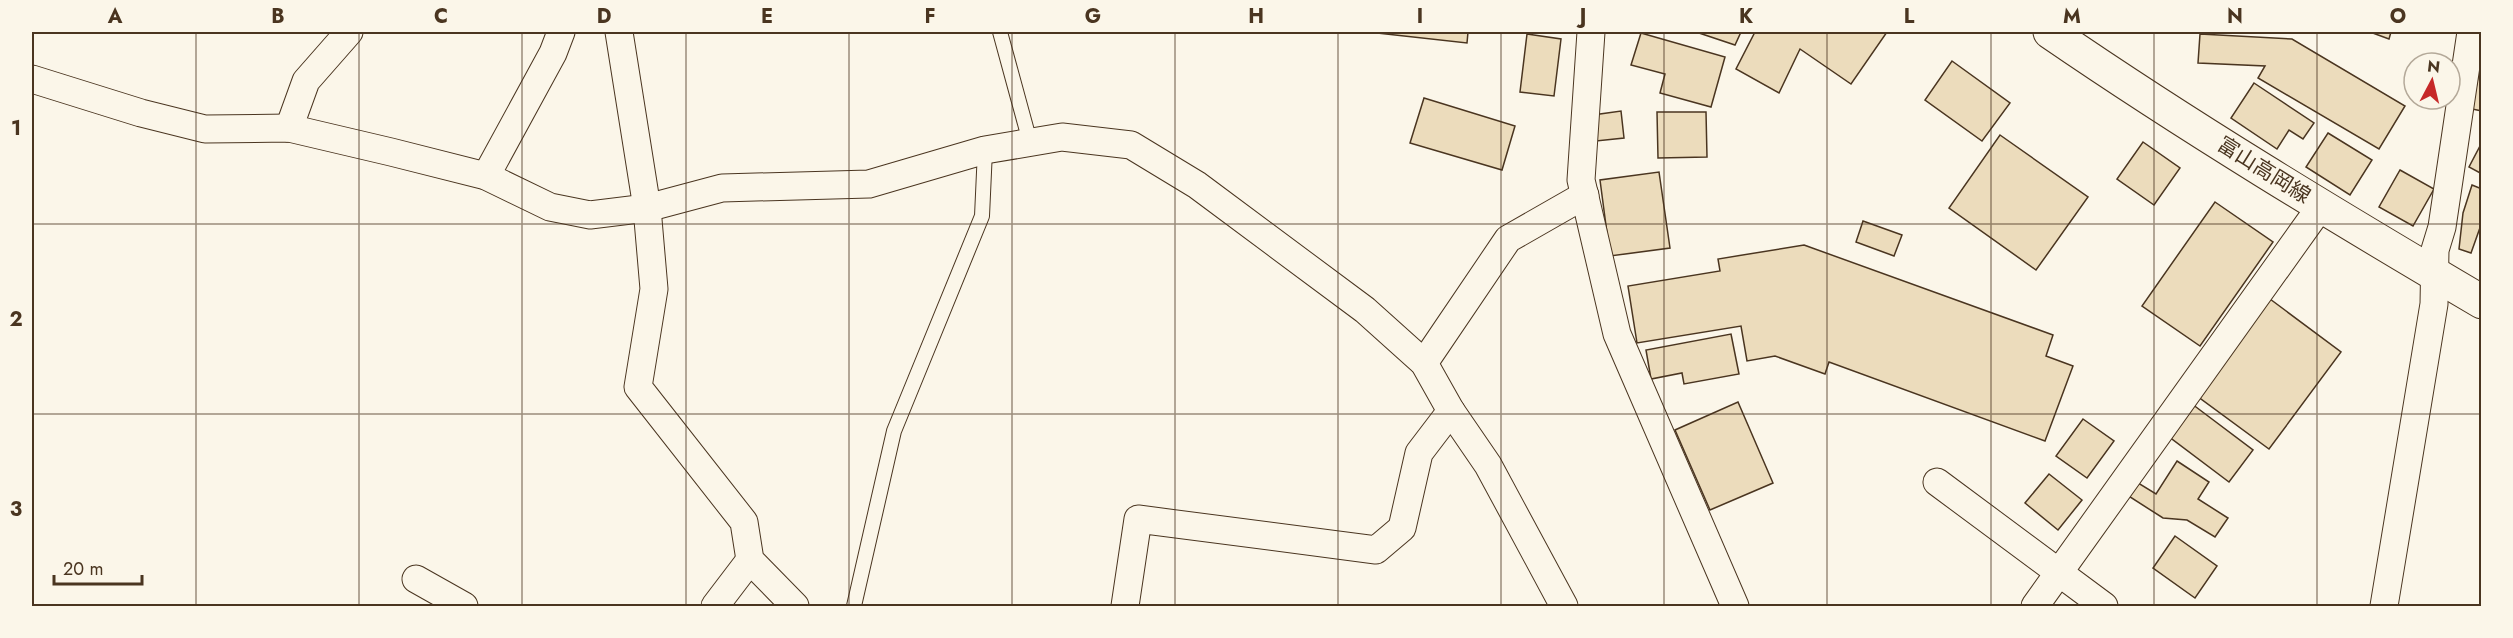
<svg xmlns="http://www.w3.org/2000/svg" width="2513" height="638" font-family="Jost,'Noto Sans JP',sans-serif">
	<rect width="100%" height="100%" fill="#fbf6e9"/>
	<g fill="#ecdcbc" stroke="#4a3520" stroke-width="1.5">
		<path d="M1368 32H1468L1467 43Z"/>
		<path d="M1696 32H1741L1735 45Z"/>
		<path d="M1755 32H1887L1851 84 1800 49 1779 93 1736 69Z"/>
		<path d="M2370 32H2391L2389 39Z"/>
		<path d="M1641 33 1725 57 1711 107 1660 93 1665 74 1631 65Z"/>
		<path d="M1527 34 1561 39 1554 96 1520 92Z"/>
		<path d="M2200 34 2292 39 2405 106 2379 149 2258 78 2265 66 2198 63Z"/>
		<path d="M1952 61 2010 103 1982 141 1925 100Z"/>
		<path d="M2481 61H2482V111L2472 109Z"/>
		<path d="M2254 83 2314 123 2303 139 2289 130 2277 149 2231 118Z"/>
		<path d="M1424 98 1515 126 1502 170 1410 143Z"/>
		<path d="M1621 111 1624 138 1596 141 1593 115Z"/>
		<path d="M1657 112H1706L1707 157 1658 158Z"/>
		<path d="M2328 133 2372 160 2350 195 2306 167Z"/>
		<path d="M2000 135 2088 197 2036 270 1949 208Z"/>
		<path d="M2143 142 2180 168 2154 205 2117 179Z"/>
		<path d="M2480 146 2482 147V174L2469 167Z"/>
		<path d="M2400 170 2434 189 2413 226 2379 207Z"/>
		<path d="M1659 172 1670 248 1610 256 1600 180Z"/>
		<path d="M2472 185 2482 189V222L2471 253 2459 249 2463 213Z"/>
		<path d="M2215 202 2273 242 2200 346 2142 306Z"/>
		<path d="M1863 221 1902 235 1894 256 1856 242Z"/>
		<path d="M1804 245 2053 335 2046 356 2073 366 2045 441 1829 362 1825 374 1775 356 1747 361 1741 326 1637 343 1628 286 1720 271 1718 259Z"/>
		<path d="M2270 299 2341 352 2269 449 2197 396Z"/>
		<path d="M1731 334 1739 374 1684 384 1682 373 1651 379 1646 350Z"/>
		<path d="M1738 402 1773 483 1710 510 1675 430Z"/>
		<path d="M2192 404 2253 450 2229 482 2168 436Z"/>
		<path d="M2083 419 2114 441 2087 478 2056 456Z"/>
		<path d="M2177 461 2209 482 2198 499 2228 518 2215 537 2187 520 2163 518 2127 495 2135 481 2156 494Z"/>
		<path d="M2049 474 2082 500 2058 530 2025 503Z"/>
		<path d="M2175 536 2217 566 2195 598 2153 568Z"/>
	</g>
	<g fill="none" stroke-linecap="round" stroke-linejoin="round">
		<g stroke="#4a3520" stroke-width="16">
			<g id="lane">
				<path d="M1000 32 1030 142"/>
				<path d="M854 606 894 431 982 216 985 150"/>
			</g>
		</g>
		<g stroke="#4a3520" stroke-width="29">
			<g id="street">
				<path d="M619 32 647 208 654 289 638 387 744 522 750 560 795 606"/>
				<path d="M1591 32 1581 180 1617 334 1735 606"/>
				<path d="M32 79 141 113 205 129 289 128 391 152 486 176 550 207 590 215 647 208 722 188 869 184 985 150 1062 137 1131 145 1197 185 1365 310 1424 363 1451 411 1488 465 1564 606"/>
				<path d="M289 128 306 81 349 32"/>
				<path d="M486 176 553 53 561 32"/>
				<path d="M1424 363 1508 239 1585 195"/>
				<path d="M1937 482 2104 606"/>
				<path d="M416 579 464 606"/>
				<path d="M715 606 750 560"/>
				<path d="M1125 606 1138 519 1376 550 1402 528 1419 453 1451 411"/>
				<path d="M2035 606 2321 206"/>
				<path d="M2384 606 2434 304 2435 250 2442 227 2471 32"/>
			</g>
		</g>
		<g stroke="#4a3520" stroke-width="35">
			<path id="primary" d="M2050 32C2190 128 2336 216 2482 302"/>
		</g>
		<use href="#lane" stroke="#fbf6e9" stroke-width="14"/>
		<use href="#street" stroke="#fbf6e9" stroke-width="27"/>
		<use href="#primary" stroke="#fbf6e9" stroke-width="33"/>
	</g>
	<path fill="none" stroke="#4a3520" stroke-width="1.5" stroke-opacity="0.55" d="M196 32V606M359 32V606M522 32V606M686 32V606M849 32V606M1012 32V606M1175 32V606M1338 32V606M1501 32V606M1664 32V606M1827 32V606M1991 32V606M2154 32V606M2317 32V606M32 224H2482M32 414H2482"/>
	<g text-anchor="middle" stroke-width="4.5" stroke-linejoin="round" paint-order="stroke">
		<g font-size="21" fill="#4a3520" stroke="#fbf6e9">
			<text transform="translate(2264 170) rotate(32)" y="7">富山高岡線</text>
		</g>
	</g>
	<rect width="2513" height="638" fill="none" stroke="#fbf6e9" stroke-width="66"/>
	<g transform="translate(2432 81) rotate(7)"><circle r="28" fill="#fbf6e9" stroke="#b4a999" stroke-width="1.5"/>
	<path d="M0-4.5L10 22L0 15L-10 22Z" fill="#c62828"/>
	<text y="-9" font-size="16" font-weight="bold" text-anchor="middle" fill="#4a3520">N</text>
	</g>
	<path d="M54 575v9h88v-9" fill="none" stroke="#4a3520" stroke-width="3"/>
	<text x="63" y="575" font-size="18" fill="#4a3520" stroke="#fbf6e9" stroke-width="4.5" paint-order="stroke">20 m</text>
	<rect x="33" y="33" width="2447" height="572" fill="none" stroke="#4a3520" stroke-width="2"/>
	<g font-size="20" text-anchor="middle" font-weight="bold" fill="#4a3520">
		<text x="115" y="23">A</text>
		<text x="278" y="23">B</text>
		<text x="441" y="23">C</text>
		<text x="604" y="23">D</text>
		<text x="767" y="23">E</text>
		<text x="930" y="23">F</text>
		<text x="1093" y="23">G</text>
		<text x="1256" y="23">H</text>
		<text x="1420" y="23">I</text>
		<text x="1583" y="23">J</text>
		<text x="1746" y="23">K</text>
		<text x="1909" y="23">L</text>
		<text x="2072" y="23">M</text>
		<text x="2235" y="23">N</text>
		<text x="2398" y="23">O</text>
		<text x="16" y="135">1</text>
		<text x="16" y="326">2</text>
		<text x="16" y="516">3</text>
	</g>
</svg>
